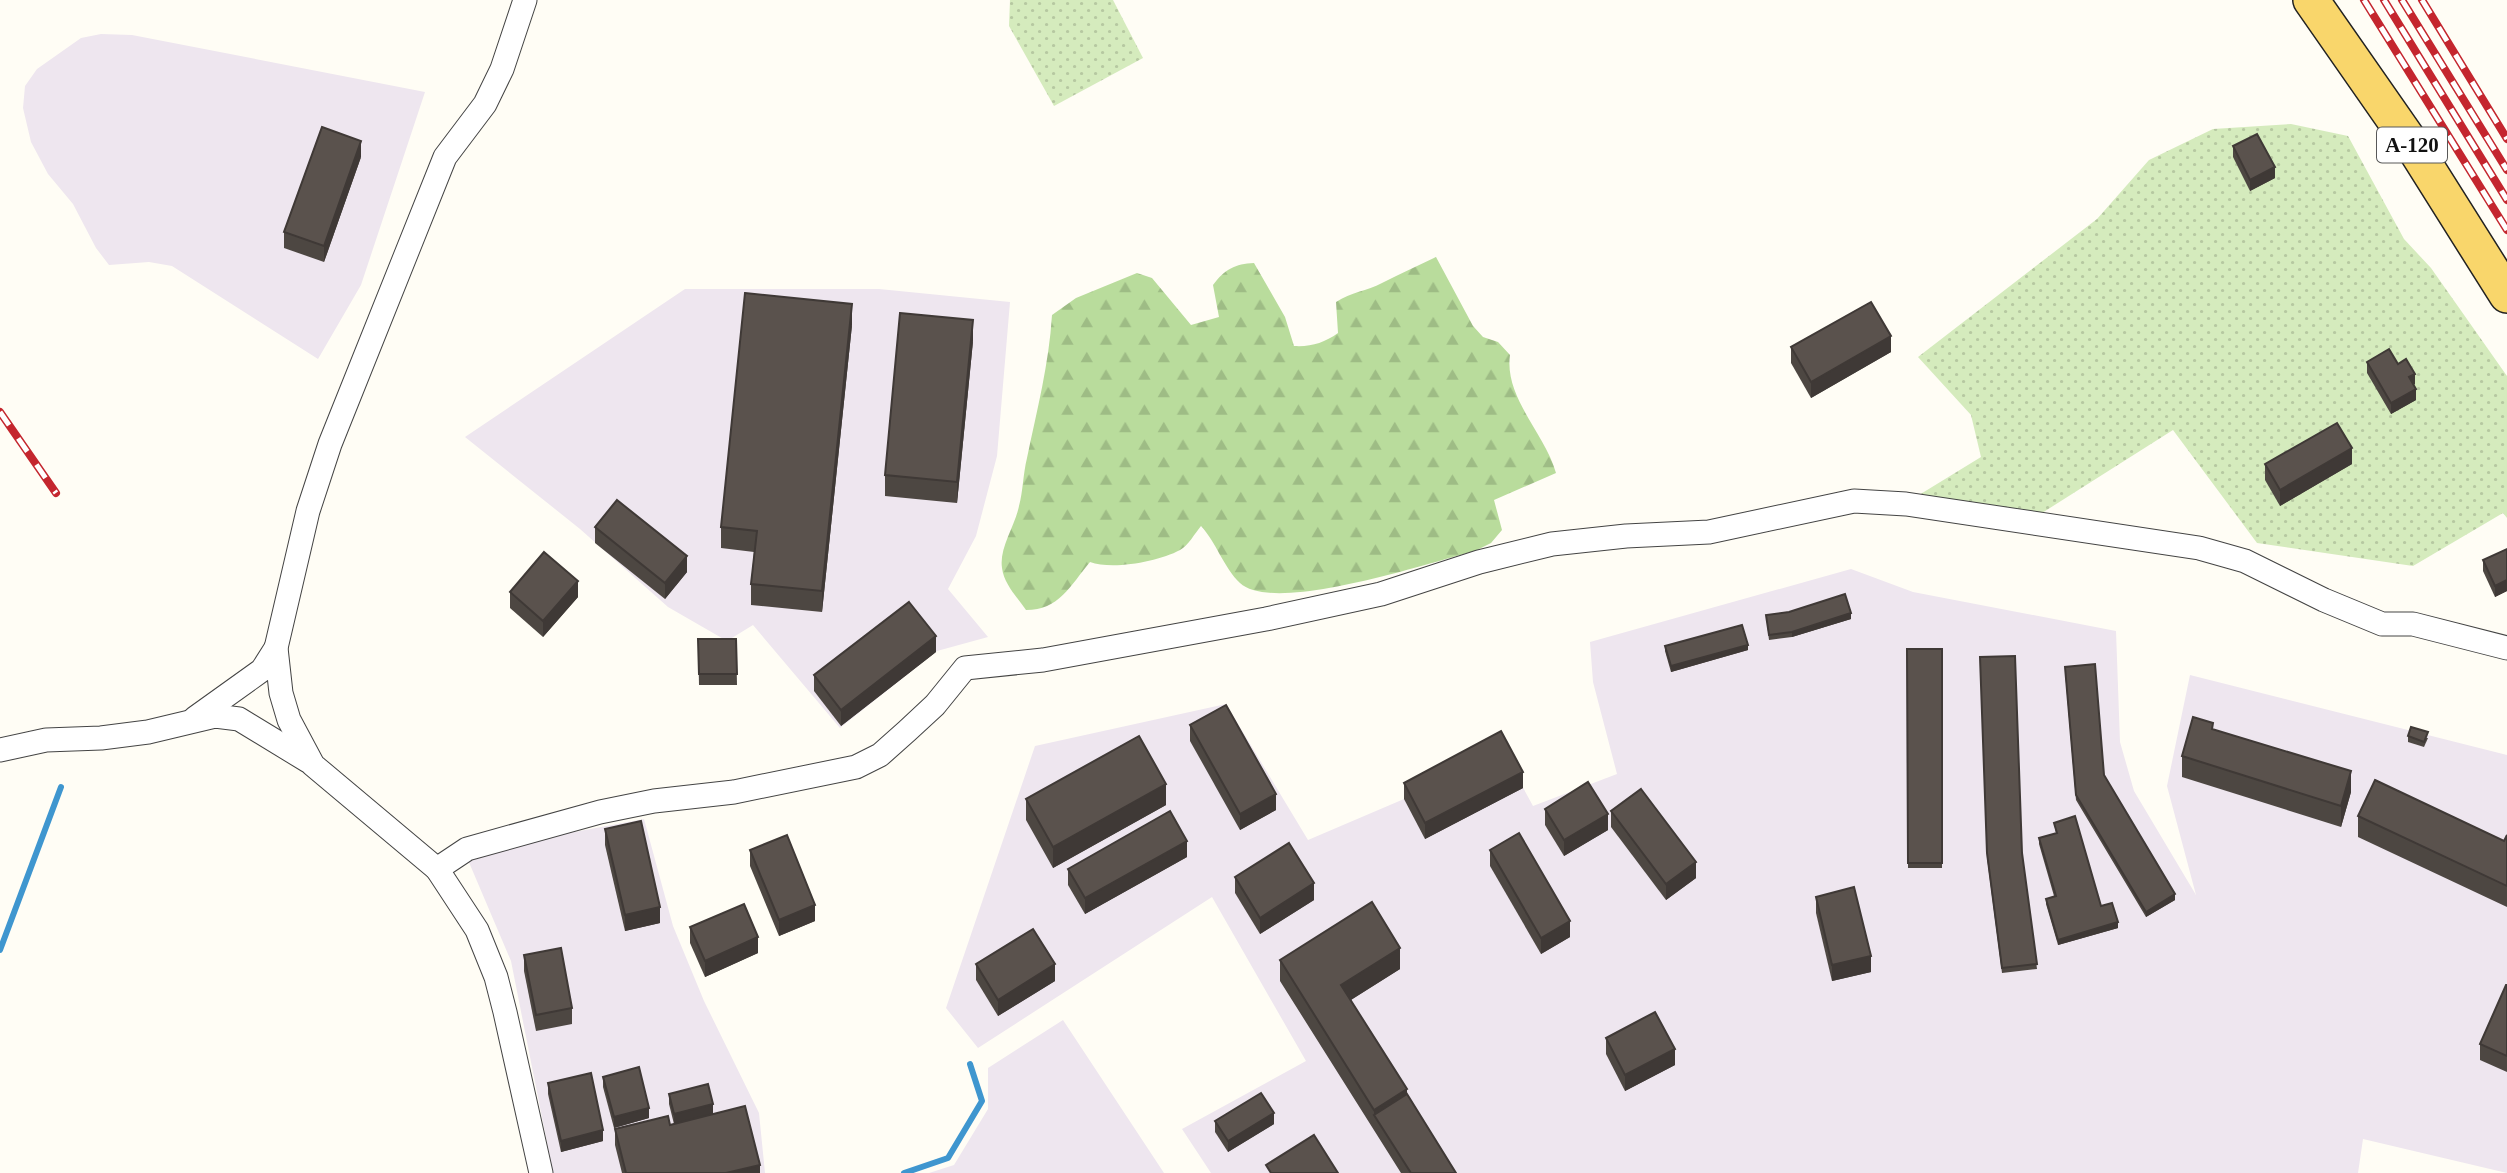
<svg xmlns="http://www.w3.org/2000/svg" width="2507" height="1173" font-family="Georgia,serif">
	<defs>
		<pattern id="forest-firs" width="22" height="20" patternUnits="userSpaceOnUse" patternTransform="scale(1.75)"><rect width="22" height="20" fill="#b9dc9c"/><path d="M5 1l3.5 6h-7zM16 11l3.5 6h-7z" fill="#9ebc85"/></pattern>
		<pattern id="garden-dots" width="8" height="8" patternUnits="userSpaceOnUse" patternTransform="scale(1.75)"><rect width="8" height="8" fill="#d5ebbd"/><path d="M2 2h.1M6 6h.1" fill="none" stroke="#b6c8a1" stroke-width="1.8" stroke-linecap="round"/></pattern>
	</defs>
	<rect width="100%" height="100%" fill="#fffdf5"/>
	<g fill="#eee6ef">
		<path d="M101 34 132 35 425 92 361 285 318 359 172 266 149 262 109 265 96 248 73 204 48 174 31 142 23 108 25 86 37 69 81 38Z"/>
		<path d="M685 289H879L1010 302 997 456 976 536 948 589 988 637 937 651 840 728 753 625 727 641 668 607 580 529 465 437Z"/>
		<path d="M1851 569 1913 592 2116 631 2120 742 2134 791 2196 895 2167 786 2190 675 2507 755V1173L2363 1139 2358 1173H1211L1182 1129 1306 1061 1212 897 978 1048 946 1008 1035 746 1226 704 1308 840 1404 799 1501 747 1533 806 1617 774 1593 682 1590 642Z"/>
		<path d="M644 819 673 926 704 1001 759 1113 765 1173H553L511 961 468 860 569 833Z"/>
		<path d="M1063 1020 1164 1173H929L954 1165 988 1109V1068Z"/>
	</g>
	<path fill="url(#forest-firs)" d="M1436 257 1473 326 1483 337 1498 342 1510 355C1504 398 1545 433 1556 473L1494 500 1502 530 1491 543 1475 551C1431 562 1274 615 1240 583 1224 568 1216 542 1201 526 1195 533 1188 546 1180 550 1158 562 1112 570 1090 562 1070 586 1059 610 1026 610 1017 597 1004 584 1002 568 999 548 1015 526 1019 506 1023 491 1023 474 1027 458 1037 410 1049 364 1052 315L1076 298 1137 273 1152 278 1191 325 1219 317 1213 285C1225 269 1235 264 1254 263L1285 317 1294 346C1311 347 1324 343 1338 333L1336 302C1351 292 1367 291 1382 283 1399 274 1418 266 1436 257Z"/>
	<g fill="url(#garden-dots)">
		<path d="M1010 0H1113L1143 58 1054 106 1009 26Z"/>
		<path d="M2291 124 2348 136 2404 239 2431 268 2507 376V518L2503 513 2413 566 2257 543 2173 430 2031 520 1919 495 1981 457 1971 415 1918 357 2097 219 2149 160 2213 129Z"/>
	</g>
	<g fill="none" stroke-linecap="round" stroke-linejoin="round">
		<g stroke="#3f96cf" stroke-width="6">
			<path d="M0 950 61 787"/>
			<path d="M904 1173 948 1158 982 1101 970 1064"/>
		</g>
		<g stroke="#444" stroke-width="25">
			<g id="street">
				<path d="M525 0 502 69 485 104 445 157 330 444 308 511 276 648 281 693 289 720 313 765 437 869 477 930 496 977 505 1012 541 1173"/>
				<path d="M195 718 262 670 276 648"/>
				<path d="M0 750 46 740 101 738 148 732 215 716 239 719 308 761"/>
				<path d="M437 869 467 849 600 812 654 801 734 792 856 767 880 755 907 731 935 705 965 668 1043 660 1266 619 1381 594 1479 562 1552 544 1626 536 1709 532 1854 501 1906 504 2199 548 2245 561 2324 600 2382 624H2413L2507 648"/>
			</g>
		</g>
		<g stroke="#222" stroke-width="38">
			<path id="primary" d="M2311 0 2417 152 2507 295"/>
		</g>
		<use href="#street" stroke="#fff" stroke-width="23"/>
		<use href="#primary" stroke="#f9d66b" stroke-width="35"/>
		<g stroke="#c4262e" stroke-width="8">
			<g id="rail">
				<path d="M2364 0 2507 230"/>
				<path d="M2384 0 2507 200"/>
				<path d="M2402 0 2507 170"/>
				<path d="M2422 0 2507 139"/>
				<path d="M0 412 56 493"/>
			</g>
		</g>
		<use href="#rail" stroke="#fff" stroke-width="5" stroke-dasharray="16" stroke-linecap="butt"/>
	</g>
	<g fill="#4d4742">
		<path d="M2233 146 2275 178 2250 191 2233 157Z"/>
		<path d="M361 157 324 262 284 248V232Z"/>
		<path d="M852 325 822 612 751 605V584L754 552 721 548V527Z"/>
		<path d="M973 341 957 503 885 496V475Z"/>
		<path d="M1791 347 1891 352 1811 398 1791 363Z"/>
		<path d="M2367 362 2398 364 2415 384 2413 385 2416 400 2391 414 2367 373Z"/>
		<path d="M2265 464H2352L2280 506 2265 480Z"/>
		<path d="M595 527 687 572 665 599 595 543Z"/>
		<path d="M2507 549V591L2495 597 2483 571V560Z"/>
		<path d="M510 592 578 597 543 637 510 608Z"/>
		<path d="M1766 615 1851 619 1792 637 1769 640Z"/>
		<path d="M698 639H736L737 685H699Z"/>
		<path d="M1665 646 1748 650 1671 672 1665 651Z"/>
		<path d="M1907 649H1942V868H1908Z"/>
		<path d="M936 652 841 726 814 691V675Z"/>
		<path d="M1980 657 2022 853 2037 969 2002 973 1987 858Z"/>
		<path d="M2065 672 2104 775 2175 900 2146 917 2076 800Z"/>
		<path d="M1190 725 1276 810 1240 830 1190 741Z"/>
		<path d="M2213 729 2351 792 2341 827 2182 777V756Z"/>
		<path d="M2408 736 2428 738 2424 747 2408 742Z"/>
		<path d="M1404 783 1523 788 1425 839 1404 799Z"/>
		<path d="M1026 799 1166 805 1053 868 1026 820Z"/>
		<path d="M1545 809 1608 830 1564 856 1545 825Z"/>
		<path d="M1611 811 1696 878 1666 900 1611 827Z"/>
		<path d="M2358 816 2504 841 2507 835V907L2358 837Z"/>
		<path d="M2054 823 2101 906 2118 928 2058 945 2046 904V899L2054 896 2039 844V838L2056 833Z"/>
		<path d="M605 829 660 923 625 931 605 845Z"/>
		<path d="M750 850 815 921 779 936 750 866Z"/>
		<path d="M1490 850 1570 937 1541 954 1490 866Z"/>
		<path d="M1187 857 1085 914 1068 885V869Z"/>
		<path d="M1235 877 1314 900 1260 934 1235 893Z"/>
		<path d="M1816 897 1871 972 1832 981 1816 913Z"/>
		<path d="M690 927 758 953 705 977 690 943Z"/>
		<path d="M524 955 572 1008V1024L536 1031 524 971Z"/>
		<path d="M1280 960 1400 969 1351 1000 1407 1094 1456 1173H1401L1280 981Z"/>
		<path d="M976 964 1055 981 998 1016 976 980Z"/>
		<path d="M2507 985V1072L2480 1060V1044Z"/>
		<path d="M1606 1038 1675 1065 1625 1091 1606 1054Z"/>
		<path d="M603 1077 649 1118 614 1128 603 1087Z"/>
		<path d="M548 1083 603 1141 561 1152 548 1094Z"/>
		<path d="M669 1094 713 1114 760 1173H622L615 1145V1129L674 1124 669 1104Z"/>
		<path d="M1215 1121 1274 1124 1228 1152 1215 1132Z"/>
	</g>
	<g fill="#3f3936">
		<path d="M361 141V157L324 262V246Z"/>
		<path d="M2275 167V178L2250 191V180Z"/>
		<path d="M852 304V325L822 612V591Z"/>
		<path d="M973 320V341L957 503V482Z"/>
		<path d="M1891 336V352L1811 398V382Z"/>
		<path d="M2415 374V384L2409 388V377Z"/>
		<path d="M2416 389V400L2391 414V403Z"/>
		<path d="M2352 448V464L2280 506V490Z"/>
		<path d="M687 556V572L665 599V583Z"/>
		<path d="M2507 580V591L2495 597V586Z"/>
		<path d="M578 581V597L543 637V621Z"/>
		<path d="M1851 613V619L1792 637V632Z"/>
		<path d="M936 636V652L841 726V710Z"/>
		<path d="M1748 645V650L1671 672V666Z"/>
		<path d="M2351 771V792L2341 827V806Z"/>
		<path d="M1523 772V788L1425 839V823Z"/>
		<path d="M1166 784V805L1053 868V847Z"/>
		<path d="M1276 794V810L1240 830V814Z"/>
		<path d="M1608 814V830L1564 856V840Z"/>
		<path d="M1187 841V857L1085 914V898Z"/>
		<path d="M1696 862V878L1666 900V884Z"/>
		<path d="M1314 883V900L1260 934V918Z"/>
		<path d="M2175 894V900L2146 917V912Z"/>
		<path d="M815 905V921L779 936V920Z"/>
		<path d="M660 907V923L625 931V915Z"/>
		<path d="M1570 921V937L1541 954V938Z"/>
		<path d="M2118 922V928L2058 945V940Z"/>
		<path d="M758 937V953L705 977V961Z"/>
		<path d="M1400 948V969L1341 1006V985Z"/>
		<path d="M1871 956V972L1832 981V965Z"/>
		<path d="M1055 964V981L998 1016V1000Z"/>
		<path d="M1675 1049V1065L1625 1091V1075Z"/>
		<path d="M1407 1089V1110L1374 1115V1110Z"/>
		<path d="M713 1104V1115L674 1124V1114Z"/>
		<path d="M649 1108V1118L614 1128V1117Z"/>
		<path d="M1274 1113V1124L1228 1152V1141Z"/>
		<path d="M603 1130V1141L561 1152V1141Z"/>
		<path d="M760 1165V1173H726Z"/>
	</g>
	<g fill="#5a524d" stroke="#3f3936" stroke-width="2">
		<path d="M322 127 361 141 324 246 284 232Z"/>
		<path d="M2257 134 2275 167 2250 180 2233 146Z"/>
		<path d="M745 293 852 304 822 591 751 584 757 531 721 527Z"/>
		<path d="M1871 302 1891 336 1811 382 1791 347Z"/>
		<path d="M900 313 973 320 957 482 885 475Z"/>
		<path d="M2389 349 2398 364 2406 359 2415 374 2409 377 2416 389 2391 403 2367 362Z"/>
		<path d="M2337 423 2352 448 2280 490 2265 464Z"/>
		<path d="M617 500 687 556 665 583 595 527Z"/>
		<path d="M2507 549V580L2495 586 2483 560Z"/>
		<path d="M544 552 578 581 543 621 510 592Z"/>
		<path d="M1845 594 1851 613 1792 632 1769 635 1766 615 1789 612Z"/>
		<path d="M909 602 936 636 841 710 814 675Z"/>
		<path d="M1742 625 1748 645 1671 666 1665 646Z"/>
		<path d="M698 639H736L737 674H699Z"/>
		<path d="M1907 649H1942V863H1908Z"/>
		<path d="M2015 656 2022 853 2037 964 2002 968 1987 853 1980 657Z"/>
		<path d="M2095 664 2104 775 2175 894 2146 912 2076 795 2065 667Z"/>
		<path d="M1226 705 1276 794 1240 814 1190 725Z"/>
		<path d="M2193 717 2213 723 2212 729 2351 771 2341 806 2182 756Z"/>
		<path d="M2411 727 2428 732 2424 742 2408 736Z"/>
		<path d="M1501 731 1523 772 1425 823 1404 783Z"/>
		<path d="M1139 736 1166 784 1053 847 1026 799Z"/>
		<path d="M2375 780 2504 841 2507 835V886L2358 816Z"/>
		<path d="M1588 782 1608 814 1564 840 1545 809Z"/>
		<path d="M1641 789 1696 862 1666 884 1611 811Z"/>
		<path d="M1170 811 1187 841 1085 898 1068 869Z"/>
		<path d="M2075 816 2101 906 2112 903 2118 922 2058 940 2046 899 2056 896 2039 838 2057 833 2054 823Z"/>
		<path d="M641 821 660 907 625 915 605 829Z"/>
		<path d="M1519 833 1570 921 1541 938 1490 850Z"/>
		<path d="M787 835 815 905 779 920 750 850Z"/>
		<path d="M1289 843 1314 883 1260 918 1235 877Z"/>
		<path d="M1854 887 1871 956 1832 965 1816 897Z"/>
		<path d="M1372 902 1400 948 1341 985 1407 1089 1374 1110 1280 960Z"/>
		<path d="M744 904 758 937 705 961 690 927Z"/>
		<path d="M1033 929 1055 964 998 1000 976 964Z"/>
		<path d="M561 948 572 1008 536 1015 524 955Z"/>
		<path d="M2506 985H2507V1056L2480 1044Z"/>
		<path d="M1655 1012 1675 1049 1625 1075 1606 1038Z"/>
		<path d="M639 1067 649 1108 614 1117 603 1077Z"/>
		<path d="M591 1073 603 1130 561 1141 548 1083Z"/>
		<path d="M708 1084 713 1104 674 1114 669 1094Z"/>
		<path d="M1261 1093 1274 1113 1228 1141 1215 1121Z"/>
		<path d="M1407 1094 1456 1173H1411L1374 1115Z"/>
		<path d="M745 1106 760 1165 726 1173H626L615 1129 668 1116 670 1125Z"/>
		<path d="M1314 1135 1338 1173H1271L1266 1165Z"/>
	</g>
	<g text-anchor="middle" stroke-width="7" stroke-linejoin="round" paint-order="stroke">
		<rect fill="#fff" stroke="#585858" stroke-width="2" x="2377" y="127.5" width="70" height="35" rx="5"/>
		<g font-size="21" font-weight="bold" fill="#111">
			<text x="2412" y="152">А-120</text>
		</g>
	</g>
</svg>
